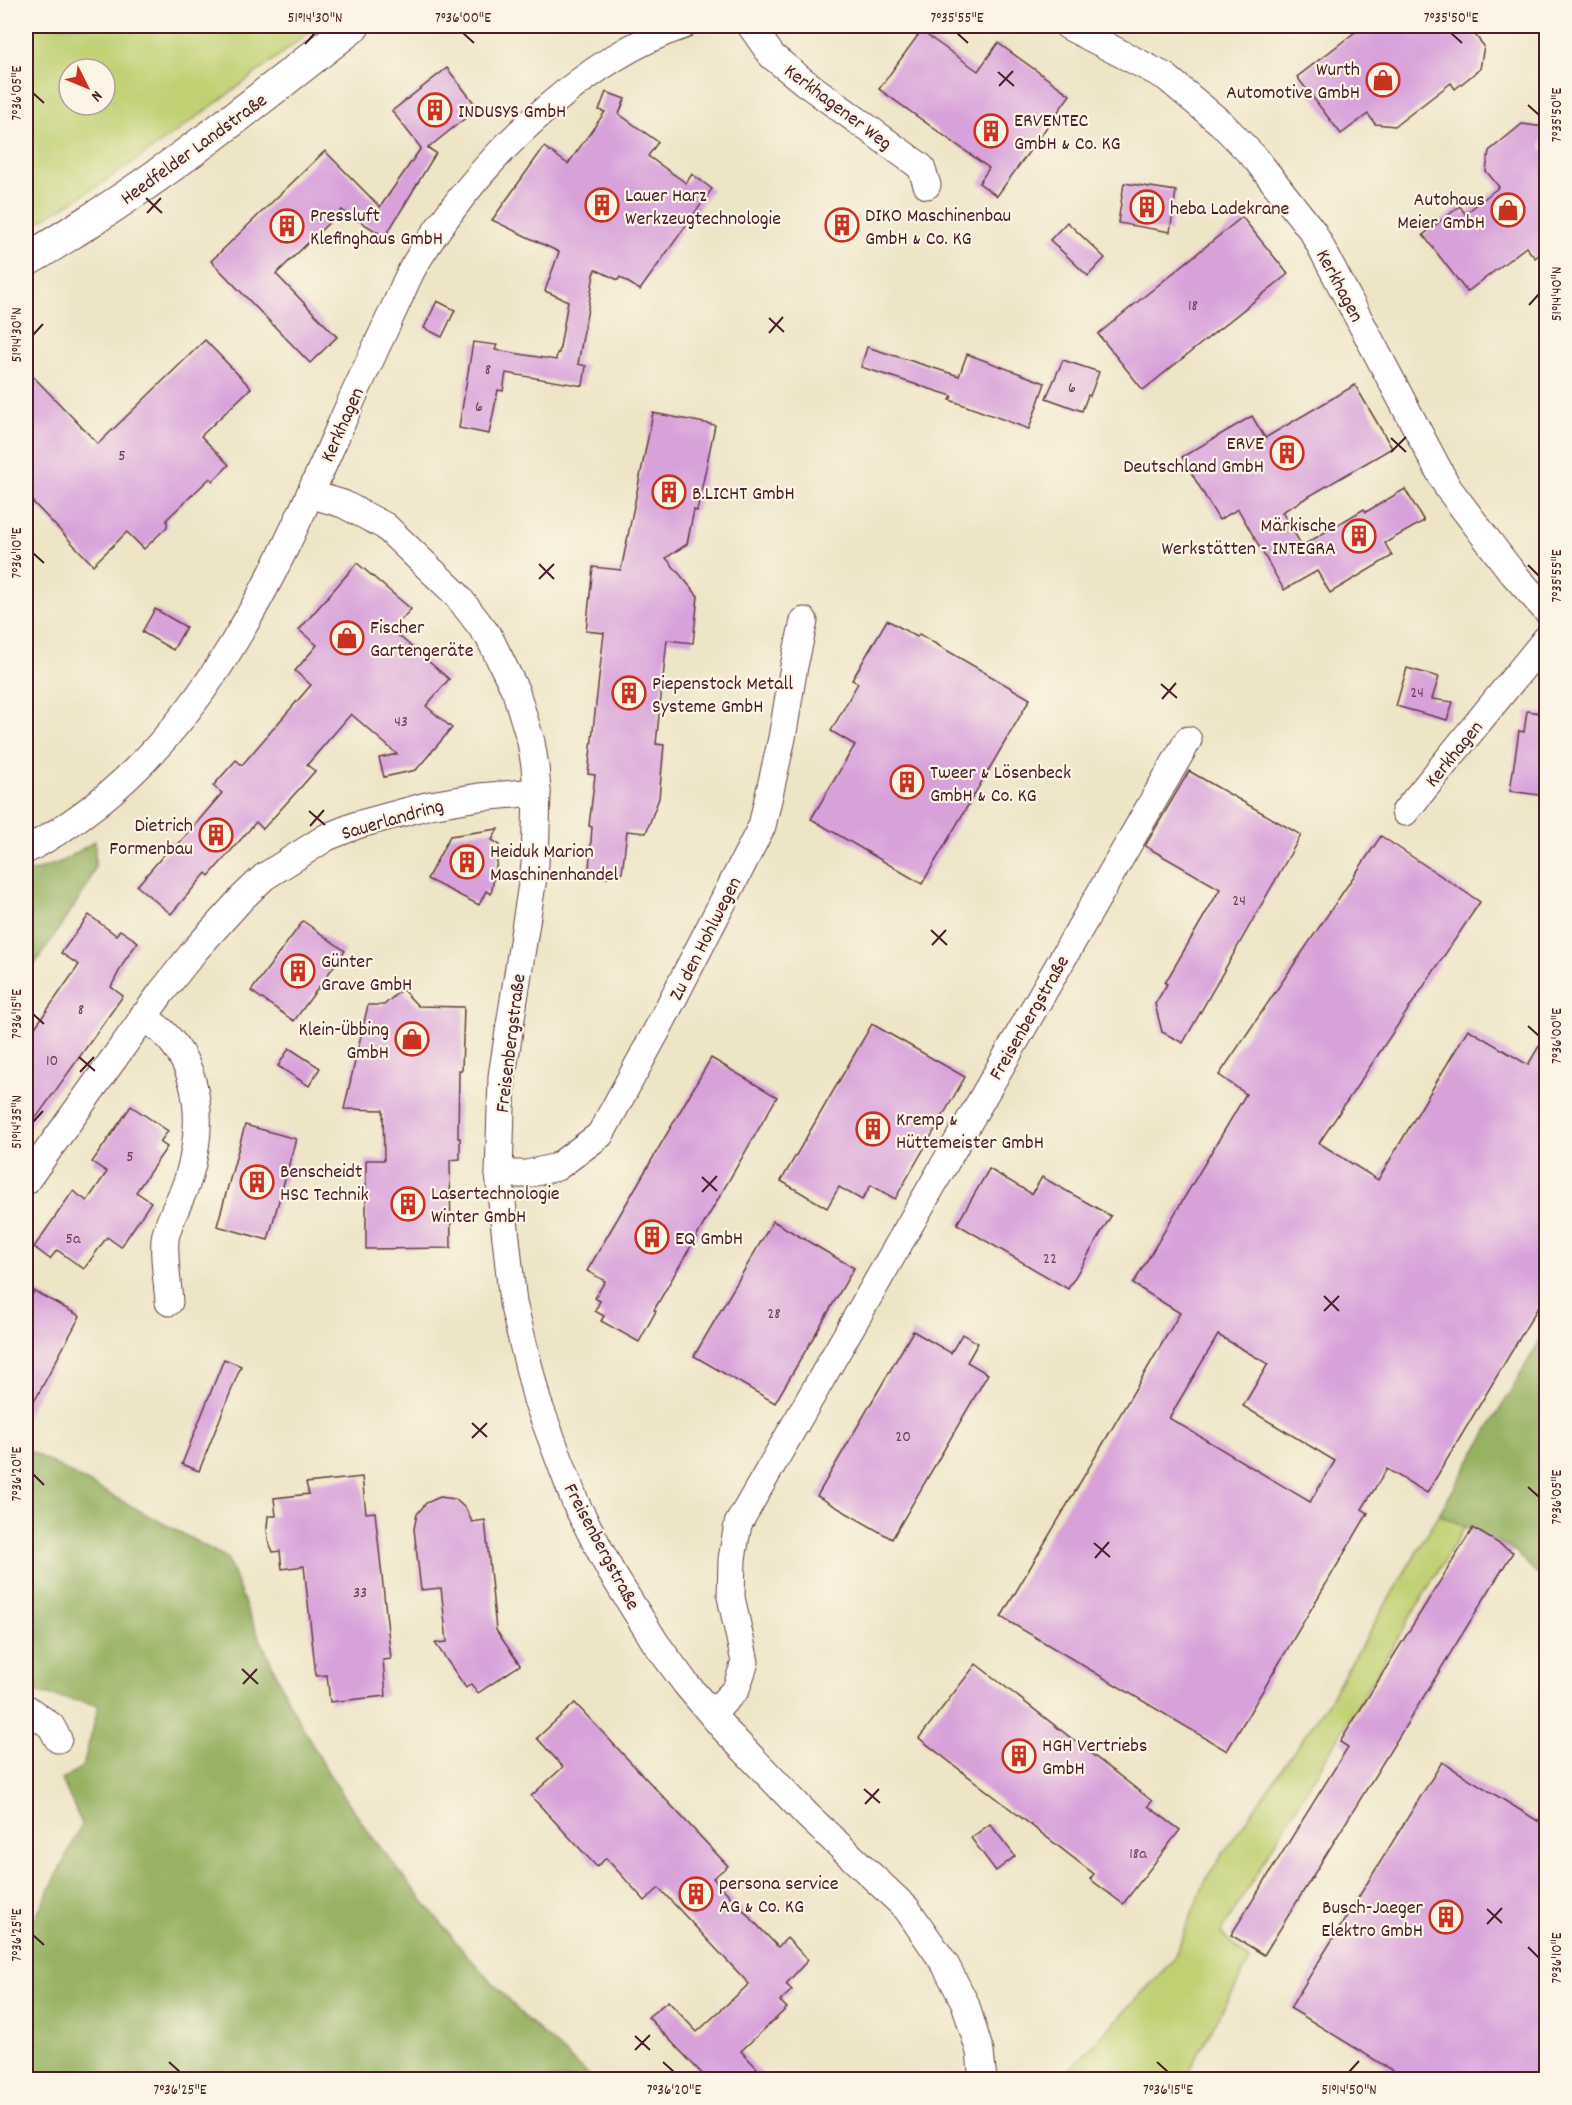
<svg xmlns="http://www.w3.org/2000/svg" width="1572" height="2105" font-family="Dekko,sans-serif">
	<rect width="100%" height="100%" fill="#fcf5e5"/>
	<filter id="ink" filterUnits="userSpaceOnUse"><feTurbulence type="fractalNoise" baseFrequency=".0167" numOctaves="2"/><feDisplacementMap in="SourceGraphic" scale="12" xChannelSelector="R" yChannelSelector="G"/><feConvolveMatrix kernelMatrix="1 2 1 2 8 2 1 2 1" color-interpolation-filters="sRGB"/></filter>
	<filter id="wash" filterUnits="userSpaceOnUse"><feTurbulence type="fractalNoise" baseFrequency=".008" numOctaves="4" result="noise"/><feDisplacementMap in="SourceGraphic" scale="24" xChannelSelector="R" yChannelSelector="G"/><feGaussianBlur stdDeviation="1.35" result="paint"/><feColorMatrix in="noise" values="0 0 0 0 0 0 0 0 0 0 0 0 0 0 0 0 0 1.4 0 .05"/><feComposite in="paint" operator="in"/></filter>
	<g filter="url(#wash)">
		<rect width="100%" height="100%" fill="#eee5c7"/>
		<g fill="#c0d072" stroke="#85784e" stroke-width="1.5" fill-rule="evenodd">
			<path d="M26 26H313L311 31C219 102 127 172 26 229ZM69 69H105V105H69Z"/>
			<path d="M1439 1514 1465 1526 1221 1933 1250 1961 1184 2079 1060 2080 1173 1960 1207 1877 1328 1702Z"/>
		</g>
		<g fill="#98b264" stroke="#716848" stroke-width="1.5">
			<path d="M95 841V867L87 887 26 977V874L63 861Z"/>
			<path d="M1546 1330V1581L1538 1575 1515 1551 1439 1514Z"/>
			<path d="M26 1449 227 1558 248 1612 291 1706 329 1774 371 1836 464 1952 526 2019 593 2079H26V1937L82 1824 62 1780 83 1766 99 1705 26 1691Z"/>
		</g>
		<g id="blocks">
			<g fill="#d8a1da" fill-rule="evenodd">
				<path d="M1363 26H1468L1484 46 1480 69 1455 89 1451 83 1395 126 1375 124 1368 114 1341 134 1297 77Z"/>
				<path d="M921 31 978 71 998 43 1070 95 997 196 979 183 989 168 879 89Z"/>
				<path d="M447 68 478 108 428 148 436 153 385 237 342 210 276 274 337 337 310 363 211 261 325 151 380 207 421 148 392 111Z"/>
				<path d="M606 92 625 99 619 114 658 142 648 156 686 183 692 174 712 189 640 290 620 277 618 280 595 269 578 364 586 366 583 386 506 373 503 391 498 390 489 434 459 428 473 342 497 345 495 350 556 360 557 353H559L568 301 545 291 559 252 492 220 544 147 568 164 605 112 599 110Z"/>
				<path d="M1522 124 1544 127 1541 147 1546 154V249L1535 258 1526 247 1467 292 1423 235 1460 206 1465 214 1499 187 1486 171 1489 151Z"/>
				<path d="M1124 183 1176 191 1170 232 1118 223Z"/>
				<path d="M1242 217 1288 274 1143 390 1098 334Z"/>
				<path d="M1067 222 1105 258 1088 276 1050 240Z"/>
				<path d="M437 301 455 310 442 337 424 328Z"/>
				<path d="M205 340 251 388 201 436 229 465 213 481 210 478 167 519V527L144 549 127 532 93 565 26 495V369L98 444Z"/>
				<path d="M867 347 959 376 967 354 1045 383 1029 429 950 400 952 396 861 367Z"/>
				<path d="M1063 360 1099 372 1090 396 1088 395 1082 411 1046 398Z"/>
				<path d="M1355 385 1392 448 1282 512 1302 546 1364 509 1366 512 1405 489 1424 521 1385 543 1392 556 1330 593 1317 571 1284 590 1238 509 1219 520 1182 457 1252 416 1265 438Z"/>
				<path d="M653 413 715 425 697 511 694 510 687 544 666 558 698 596 693 643 667 640 656 744 664 745 659 798 646 833 627 831 622 873H610L608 878 595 877 589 869 592 827 589 826 595 775 588 774 604 633 586 631 593 567 621 570Z"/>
				<path d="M357 563 411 609 392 630 449 679 426 706 452 728 416 770 384 777 379 758 397 754 351 714 307 765 315 771 301 787 263 829 256 822 209 876 206 873 171 914 137 886 173 844 176 847 222 793 213 786 236 760 242 765 311 685 295 671 317 645 299 630Z"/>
				<path d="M155 609 186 627 173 650 142 632Z"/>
				<path d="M887 620 917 637 919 634 1030 699 922 884 811 819 855 745 831 731 858 683 852 680Z"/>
				<path d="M1407 668 1439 677 1432 699 1453 702 1447 720 1396 706Z"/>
				<path d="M1527 711 1546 714V796L1510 791 1519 731 1524 732Z"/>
				<path d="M1189 771 1301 835 1183 1043 1162 1032 1155 1004 1167 984 1165 983 1220 889 1145 846Z"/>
				<path d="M498 829 492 840 500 845 491 894 486 891 479 905 427 879 450 836Z"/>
				<path d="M1381 836 1480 902 1319 1143 1378 1180 1468 1029 1528 1065 1546 1034V1294L1427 1493 1387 1469 1362 1509 1368 1513 1227 1751 1001 1617 1180 1313 1133 1284 1246 1094 1219 1075ZM1218 1335 1268 1364 1243 1406 1335 1461 1310 1502 1169 1418Z"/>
				<path d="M89 915 116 935 120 930 138 942 125 960 111 987 123 996 26 1132V1040L79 965 61 953Z"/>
				<path d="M303 921 345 951 294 1021 251 991Z"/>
				<path d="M402 989 418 1006 464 1007 462 1070H459L458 1138H460V1159L450 1160 451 1248 366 1249V1160H384L383 1110 344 1109 368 1005H384Z"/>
				<path d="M872 1024 965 1077 895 1199 871 1185 862 1200 839 1187 827 1208 781 1181Z"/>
				<path d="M289 1048 320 1068 309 1086 278 1066Z"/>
				<path d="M711 1058 777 1097 654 1310 656 1311 639 1342 601 1321 604 1316 595 1311 600 1301 595 1298 605 1281 587 1271Z"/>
				<path d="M131 1106 168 1131 160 1142 167 1147 136 1192 151 1202 121 1247 107 1237 84 1269 57 1250 50 1259 34 1247 73 1191 87 1201 107 1172 92 1162Z"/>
				<path d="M245 1125 296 1139 268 1240 217 1226Z"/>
				<path d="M989 1169 1032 1194 1042 1177 1111 1216 1068 1289 957 1224Z"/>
				<path d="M773 1221 854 1268 775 1403 694 1356Z"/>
				<path d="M34 1291 80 1316 26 1417V1306Z"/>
				<path d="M913 1331 951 1353 962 1334 978 1343 967 1362 988 1374 892 1539 817 1496Z"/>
				<path d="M224 1359 241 1366 199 1471 182 1464Z"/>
				<path d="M362 1477 366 1513 375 1512 391 1659 383 1660 386 1696 330 1702 327 1675 316 1676 304 1566 282 1569 280 1551 273 1552 268 1540 267 1528 268 1516H276L274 1498 309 1494 306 1483Z"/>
				<path d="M440 1497 455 1499 466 1509 472 1522 485 1520 496 1630 520 1665 478 1693 471 1684 466 1688 435 1643 447 1642 441 1588 421 1590 414 1529 417 1514 426 1503Z"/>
				<path d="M1473 1528 1513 1552 1264 1955 1231 1935 1348 1747 1340 1742Z"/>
				<path d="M976 1664 1152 1801 1148 1806 1180 1830 1123 1904 1090 1879 1094 1874 919 1738Z"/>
				<path d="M575 1703 728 1866 713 1878 778 1947 787 1938 808 1960 786 1984 792 1990 780 2001 787 2008 741 2051 767 2079H707L648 2017 668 2001 697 2032 749 1984 659 1888 645 1901 606 1858 597 1867 531 1796 563 1767 537 1738Z"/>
				<path d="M1442 1762 1546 1826V2079H1406L1290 2008Z"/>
				<path d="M990 1824 1015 1856 996 1871 971 1838Z"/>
			</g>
		</g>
	</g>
	<g filter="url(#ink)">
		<use href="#blocks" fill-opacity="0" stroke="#633d42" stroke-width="1.5"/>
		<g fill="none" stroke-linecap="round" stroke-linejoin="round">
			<g stroke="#633d42" stroke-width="29">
				<g id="street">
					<path d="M751 26 772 56 803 81 921 167 927 185"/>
					<path d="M1068 26 1166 77 1222 124 1256 159 1313 232 1448 488 1511 571 1546 610"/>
					<path d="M310 494 343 504 385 526 456 594 489 637 516 692 531 742 535 766 537 792 535 865 502 1076 499 1174 513 1303 537 1400 576 1504 610 1570 655 1642 686 1684 726 1731 808 1816 907 1909 945 1964 965 2003 980 2052 983 2080"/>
					<path d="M1405 812 1546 639"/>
					<path d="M26 850C202 758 277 569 353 397 366 369 379 341 392 313 400 297 406 279 415 264 452 204 495 152 548 107 588 73 632 42 682 26"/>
					<path d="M143 1016C150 1022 158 1027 164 1033 203 1072 203 1129 188 1179 182 1197 171 1215 166 1234 162 1248 168 1286 169 1302"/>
					<path d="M499 1174H527L557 1167 600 1135 656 1032 762 826 782 738 794 666 804 621"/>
					<path d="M26 1181 161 993 196 949 242 898 264 877 327 837 357 825 430 805 479 797 537 792"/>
					<path d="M26 1708 51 1726 58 1739"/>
					<path d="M712 1714 736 1689 745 1662 731 1597 732 1559 738 1524 1188 740"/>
				</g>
			</g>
			<g stroke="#633d42" stroke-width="35">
				<path id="secondary" d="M26 260C47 249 67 235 88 222 181 163 267 93 353 26"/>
			</g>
			<use href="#street" stroke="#fff" stroke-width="27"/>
			<use href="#secondary" stroke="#fff" stroke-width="33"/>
		</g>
	</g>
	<path fill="none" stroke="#4a1f2b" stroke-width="2" d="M463 33 474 43M957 33 968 43M1451 33 1462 43M305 44 315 33M998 72 1014 86M999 86 1013 71M33 93 44 103M1528 105 1539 115M146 198 162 213M147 213 161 198M1529 305 1539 294M769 318 784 332M769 333 783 317M33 335 43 324M1391 438 1406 452M1391 452 1406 437M33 553 44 563M539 564 554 579M1528 565 1539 576M539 579 554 564M1161 684 1177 698M1162 699 1176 683M309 811 325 825M310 826 324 810M931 930 947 945M932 945 946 930M33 1014 44 1024M1528 1026 1539 1036M79 1057 95 1071M80 1072 94 1057M33 1122 43 1111M702 1177 717 1191M702 1192 717 1176M1324 1296 1339 1311M1324 1311 1339 1296M472 1423 487 1437M472 1438 487 1423M33 1474 44 1485M1528 1487 1539 1497M1094 1543 1110 1557M1095 1558 1109 1542M242 1669 258 1684M243 1684 257 1669M864 1789 880 1803M865 1804 879 1789M1487 1909 1502 1923M1487 1924 1502 1908M33 1935 44 1945M1528 1947 1539 1958M635 2036 650 2050M635 2050 650 2035M169 2062 180 2072M663 2062 674 2072M1157 2062 1168 2072M1349 2072 1359 2061"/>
	<defs>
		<g id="shop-ring" transform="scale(1.725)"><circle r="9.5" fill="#fcf5e5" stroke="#c8321e" stroke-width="1.5"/><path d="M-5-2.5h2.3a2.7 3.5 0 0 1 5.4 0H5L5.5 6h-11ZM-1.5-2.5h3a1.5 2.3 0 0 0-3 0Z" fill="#c8321e"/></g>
		<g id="building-ring" transform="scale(1.725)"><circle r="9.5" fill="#fcf5e5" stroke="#c8321e" stroke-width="1.5"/><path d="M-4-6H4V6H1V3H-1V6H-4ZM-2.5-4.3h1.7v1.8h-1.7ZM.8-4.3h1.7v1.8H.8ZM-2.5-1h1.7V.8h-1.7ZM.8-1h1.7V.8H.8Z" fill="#c8321e"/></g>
	</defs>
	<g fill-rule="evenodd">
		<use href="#shop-ring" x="1383" y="80"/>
		<use href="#building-ring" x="435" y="110"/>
		<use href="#building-ring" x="991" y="131"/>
		<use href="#building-ring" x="602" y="205"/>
		<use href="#building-ring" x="1147" y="207"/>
		<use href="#shop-ring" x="1508" y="210"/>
		<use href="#building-ring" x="842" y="225"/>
		<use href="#building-ring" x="287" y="226"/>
		<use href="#building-ring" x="1287" y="453"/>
		<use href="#building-ring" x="669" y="492"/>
		<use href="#building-ring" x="1359" y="536"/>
		<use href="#shop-ring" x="347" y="638"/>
		<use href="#building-ring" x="629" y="693"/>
		<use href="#building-ring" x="907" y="782"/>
		<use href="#building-ring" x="216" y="835"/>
		<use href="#building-ring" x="467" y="862"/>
		<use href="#building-ring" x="298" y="971"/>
		<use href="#shop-ring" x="412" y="1039"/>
		<use href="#building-ring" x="873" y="1129"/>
		<use href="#building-ring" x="257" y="1182"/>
		<use href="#building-ring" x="408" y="1204"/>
		<use href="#building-ring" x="652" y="1237"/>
		<use href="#building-ring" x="1019" y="1756"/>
		<use href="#building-ring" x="696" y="1894"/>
		<use href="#building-ring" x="1446" y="1917"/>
	</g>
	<g text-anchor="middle" stroke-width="4.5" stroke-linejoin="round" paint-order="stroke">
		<g font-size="16" fill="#6e4057">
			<text x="1193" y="310">18</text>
			<text x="488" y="374">8</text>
			<text x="1072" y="392">6</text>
			<text x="479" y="411">6</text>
			<text x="122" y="460">5</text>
			<text x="1417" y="697">24</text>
			<text x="401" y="726">43</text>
			<text x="1239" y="905">24</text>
			<text x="81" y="1014">8</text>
			<text x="52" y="1065">10</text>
			<text x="130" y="1161">5</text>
			<text x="73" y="1243">5a</text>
			<text x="1050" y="1263">22</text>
			<text x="774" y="1318">28</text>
			<text x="903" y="1441">20</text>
			<text x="360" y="1597">33</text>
			<text x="1138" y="1858">18a</text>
		</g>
		<g font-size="20" fill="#4a1f2b" stroke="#fcf5e5" text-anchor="start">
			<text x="1360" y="75" text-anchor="end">Wurth<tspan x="1360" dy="23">Automotive GmbH</tspan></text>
			<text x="458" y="117">INDUSYS GmbH</text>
			<text x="1014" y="126">ERVENTEC<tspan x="1014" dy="23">GmbH &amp; Co. KG</tspan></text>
			<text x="625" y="201">Lauer Harz<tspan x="625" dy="23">Werkzeugtechnologie</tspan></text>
			<text x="1485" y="205" text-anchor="end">Autohaus<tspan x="1485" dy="23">Meier GmbH</tspan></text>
			<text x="1170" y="214">heba Ladekrane</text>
			<text x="310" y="221">Pressluft<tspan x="310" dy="23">Klefinghaus GmbH</tspan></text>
			<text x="865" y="221">DIKO Maschinenbau<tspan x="865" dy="23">GmbH &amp; Co. KG</tspan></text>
			<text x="1264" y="449" text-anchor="end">ERVE<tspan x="1264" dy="23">Deutschland GmbH</tspan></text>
			<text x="692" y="499">B.LICHT GmbH</text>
			<text x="1336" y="531" text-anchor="end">Märkische<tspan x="1336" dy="23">Werkstätten - INTEGRA</tspan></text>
			<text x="370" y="633">Fischer<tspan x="370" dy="23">Gartengeräte</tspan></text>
			<text x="652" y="689">Piepenstock Metall<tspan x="652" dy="23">Systeme GmbH</tspan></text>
			<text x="930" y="778">Tweer &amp; Lösenbeck<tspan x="930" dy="23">GmbH &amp; Co. KG</tspan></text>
			<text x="193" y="831" text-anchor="end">Dietrich<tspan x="193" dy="23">Formenbau</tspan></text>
			<text x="490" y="857">Heiduk Marion<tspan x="490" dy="23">Maschinenhandel</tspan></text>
			<text x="321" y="967">Günter<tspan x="321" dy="23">Grave GmbH</tspan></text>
			<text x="389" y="1035" text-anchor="end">Klein-Übbing<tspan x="389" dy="23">GmbH</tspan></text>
			<text x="896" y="1125">Kremp &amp;<tspan x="896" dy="23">Hüttemeister GmbH</tspan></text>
			<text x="280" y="1177">Benscheidt<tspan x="280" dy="23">HSC Technik</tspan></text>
			<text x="431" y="1199">Lasertechnologie<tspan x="431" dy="23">Winter GmbH</tspan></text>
			<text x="675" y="1244">EQ GmbH</text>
			<text x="1042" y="1751">HGH Vertriebs<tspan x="1042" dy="23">GmbH</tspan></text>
			<text x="719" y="1889">persona service<tspan x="719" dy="23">AG &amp; Co. KG</tspan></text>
			<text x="1423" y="1913" text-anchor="end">Busch-Jaeger<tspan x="1423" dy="23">Elektro GmbH</tspan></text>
		</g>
		<g font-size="20" fill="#4a1f2b" stroke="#fcf5e5">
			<text transform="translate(839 106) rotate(37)" y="7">Kerkhagener Weg</text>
			<text transform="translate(193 148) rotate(-36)" y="7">Heedfelder Landstraße</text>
			<text transform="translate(1341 285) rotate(62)" y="7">Kerkhagen</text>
			<text transform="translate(341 424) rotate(-66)" y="7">Kerkhagen</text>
			<text transform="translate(1453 753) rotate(-51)" y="7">Kerkhagen</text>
			<text transform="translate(392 818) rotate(-16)" y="7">Sauerlandring</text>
			<text transform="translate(704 938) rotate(-63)" y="7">Zu den Hohlwegen</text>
			<text transform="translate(1028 1017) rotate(-60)" y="7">Freisenbergstraße</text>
			<text transform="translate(509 1043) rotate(-83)" y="7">Freisenbergstraße</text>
			<text transform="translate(603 1546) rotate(62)" y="7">Freisenbergstraße</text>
		</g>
	</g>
	<rect width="1572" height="2105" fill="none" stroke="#fcf5e5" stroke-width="66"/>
	<g transform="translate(87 87) rotate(133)"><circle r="28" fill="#fcf5e5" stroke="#b59f9b" stroke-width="1.5"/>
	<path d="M0-4.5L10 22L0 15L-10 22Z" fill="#c8321e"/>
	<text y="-9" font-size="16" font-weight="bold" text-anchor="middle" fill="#4a1f2b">N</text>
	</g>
	<rect x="33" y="33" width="1506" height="2039" fill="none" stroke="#4a1f2b" stroke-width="2"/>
	<g font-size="15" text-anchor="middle" fill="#4a1f2b">
		<text x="315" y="22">51°14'30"N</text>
		<text x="463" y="22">7°36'00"E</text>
		<text x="957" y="22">7°35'55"E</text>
		<text x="1451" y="22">7°35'50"E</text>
		<text transform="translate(16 93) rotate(-90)" y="5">7°36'05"E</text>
		<text transform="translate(1556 115) rotate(-90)" y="5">7°35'50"E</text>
		<text transform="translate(1556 294) rotate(-90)" y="5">51°14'40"N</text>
		<text transform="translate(16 335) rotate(-90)" y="5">51°14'30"N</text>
		<text transform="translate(16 553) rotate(-90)" y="5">7°36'10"E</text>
		<text transform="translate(1556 576) rotate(-90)" y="5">7°35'55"E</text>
		<text transform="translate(16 1014) rotate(-90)" y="5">7°36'15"E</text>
		<text transform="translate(1556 1036) rotate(-90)" y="5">7°36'00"E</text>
		<text transform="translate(16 1122) rotate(-90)" y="5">51°14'35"N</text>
		<text transform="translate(16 1474) rotate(-90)" y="5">7°36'20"E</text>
		<text transform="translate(1556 1497) rotate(-90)" y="5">7°36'05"E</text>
		<text transform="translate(16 1935) rotate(-90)" y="5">7°36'25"E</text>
		<text transform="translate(1556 1958) rotate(-90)" y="5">7°36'10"E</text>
		<text x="180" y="2094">7°36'25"E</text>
		<text x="674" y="2094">7°36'20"E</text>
		<text x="1168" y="2094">7°36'15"E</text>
		<text x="1349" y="2094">51°14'50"N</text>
	</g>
</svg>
